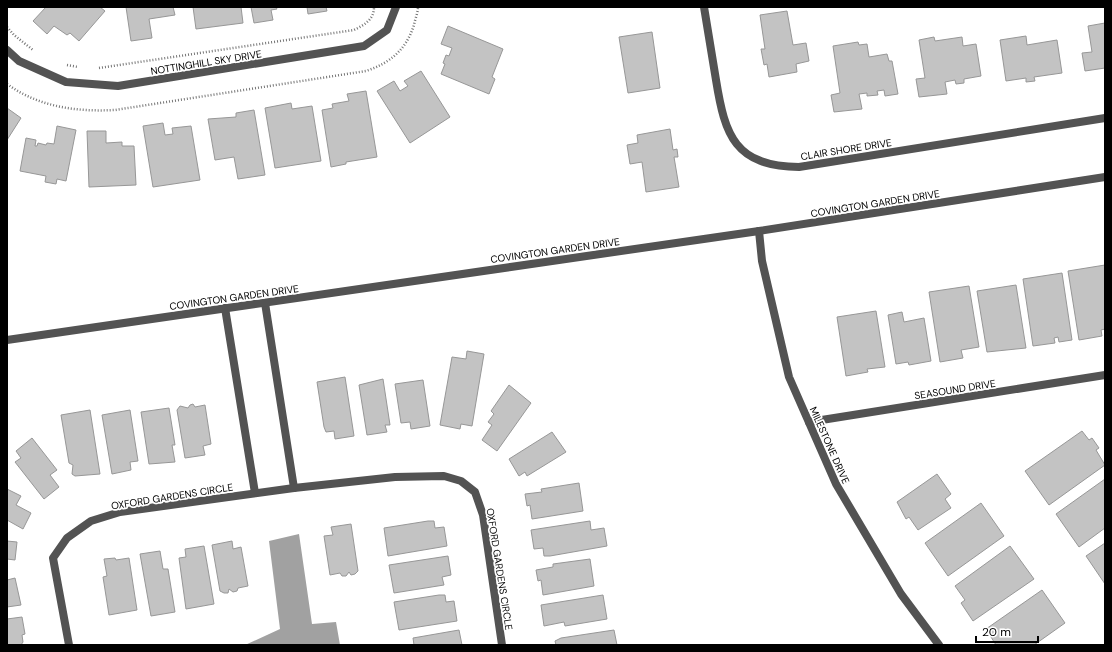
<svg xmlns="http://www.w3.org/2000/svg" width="1112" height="652" font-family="'DM Sans',sans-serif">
	<rect width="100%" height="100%" fill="#fff"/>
	<path fill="#a1a1a1" d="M299 534 312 624 336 622 340 645H245L280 629 269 541Z"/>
	<g fill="#c3c3c3" stroke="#979797">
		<path d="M46 7H100L105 11 79 41 70 33 67 35 54 26 47 34 33 21Z"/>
		<path d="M126 7H173L175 15 149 19 152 38 131 41Z"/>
		<path d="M193 7H241L243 23 196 29Z"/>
		<path d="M251 7H276L277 9 271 10 273 20 254 23Z"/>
		<path d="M307 7H326L327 11 308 14Z"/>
		<path d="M787 11 793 45 806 43 809 61 796 64 797 72 769 77 767 64 764 65 761 49H765L760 15Z"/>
		<path d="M1105 23V68L1085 71 1082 53 1092 52 1088 26Z"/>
		<path d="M448 26 503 49 492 77 495 79 489 94 441 74 445 64 443 63 446 55 449 56 452 48 441 44Z"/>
		<path d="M652 32 660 88 628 93 619 37Z"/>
		<path d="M1026 36 1027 45 1057 40 1062 73 1034 77 1035 81 1026 82V78L1006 81 1000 40Z"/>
		<path d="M934 37 935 41 962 37 963 46 976 44 981 76 964 79V83L956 84 955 80 945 82 947 94 919 97 916 79 925 78 919 40Z"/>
		<path d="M858 42 859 45 867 44 869 57 887 54 889 61H892L898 94 885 96 884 90 877 91 878 95 867 96V93L859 94 862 109 834 112 831 95 840 93 833 46Z"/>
		<path d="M421 71 450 117 410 143 377 91 394 81 400 91 408 86 404 81Z"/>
		<path d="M366 91 377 157 346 162V164L331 167 322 110 333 108 332 104 349 101 347 94Z"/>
		<path d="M291 103 292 109 312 106 321 161 275 168 265 108Z"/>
		<path d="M7 108 21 118 7 140Z"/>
		<path d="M254 110 265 175 238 179 234 157 215 160 208 119 236 117V113Z"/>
		<path d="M163 123 165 135 173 134 172 128 191 126 200 180 153 187 143 126Z"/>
		<path d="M57 126 76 130 66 181 57 179 56 184 45 182 46 176 20 171 26 138 36 140 35 146H37L38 143 46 145 47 143 54 144Z"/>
		<path d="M670 129 673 150 677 149 678 157H674L679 187 646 192 642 162 630 164 627 145 638 143 637 135Z"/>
		<path d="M87 131H106V143L122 142V146H134L136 185 89 187Z"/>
		<path d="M1105 265V329L1101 330 1102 336 1079 340 1068 271Z"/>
		<path d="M1062 273 1072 340 1059 342 1058 337 1054 338 1055 343 1033 346 1023 279Z"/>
		<path d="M1016 285 1026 348 987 352 977 291Z"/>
		<path d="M969 286 979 347 961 350 963 358 940 362 929 292Z"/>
		<path d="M876 311 885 367 867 369 868 372 846 376 837 317Z"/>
		<path d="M902 312 904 322 924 318 931 361 909 365 908 362 896 364 888 315Z"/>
		<path d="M467 351 484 354 472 426 461 424 460 429 440 425 452 357 466 359Z"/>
		<path d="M345 377 354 436 335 439 334 431 326 432 324 427 317 382Z"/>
		<path d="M383 379 390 425H385L387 432 367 435 359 385Z"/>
		<path d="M423 380 430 426 411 429 410 422 401 423 395 384Z"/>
		<path d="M509 385 531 403 497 451 482 440 492 425 488 422 494 414 491 411Z"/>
		<path d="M193 404 195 407 205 405 211 444 203 446 205 455 185 458 177 410 180 406 188 408 190 405Z"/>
		<path d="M169 408 175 445H172L175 462 149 464 141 412Z"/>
		<path d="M90 410 100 474 75 476 72 474 73 465 69 463 61 415Z"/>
		<path d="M130 410 138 461 130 462 131 470 112 474 102 415Z"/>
		<path d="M1082 431 1089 440 1092 438 1099 448 1096 450 1105 465 1049 505 1025 471Z"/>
		<path d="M552 432 566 452 527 476 525 472 519 476 509 459Z"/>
		<path d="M32 438 57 470 50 475 59 487 44 499 15 462 21 458 16 451Z"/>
		<path d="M937 474 951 494 945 499 951 508 918 530 909 517 906 519 897 502Z"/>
		<path d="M1105 479V528L1079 547 1056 514Z"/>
		<path d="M579 483 583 511 532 519 530 505 527 506 525 494 542 492 541 489Z"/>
		<path d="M7 489 21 496 16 505 31 513 23 529 7 520Z"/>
		<path d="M981 503 1004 536 948 576 925 543Z"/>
		<path d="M428 521H434L435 528 444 527 447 546 388 556 384 528Z"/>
		<path d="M590 521 591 530 604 528 607 546 550 556H544L543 548 534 549 531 530Z"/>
		<path d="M351 524 358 571 355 574 351 575 349 572 346 576H342L340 573 330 575 324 536 333 535 331 527Z"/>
		<path d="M7 541 17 542 15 560 7 559Z"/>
		<path d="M232 541 233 549 241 547 248 586 238 588 237 591 233 592 229 589 228 593H224L220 591 212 545Z"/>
		<path d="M1105 543V584L1086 556Z"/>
		<path d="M204 546 214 604 186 609 179 558 186 557 185 549Z"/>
		<path d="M1010 546 1034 579 973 621 961 603 965 600 955 586Z"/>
		<path d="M160 551 163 569H168L175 612 151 616 140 554Z"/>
		<path d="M448 556 451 575 442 577 444 585 394 593 389 565Z"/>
		<path d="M115 558 116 560 129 558 137 610 109 615 103 577 107 576 104 559Z"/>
		<path d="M590 559 594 586 543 595 541 580 538 581 536 570 553 567V564Z"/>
		<path d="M15 578 21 605 7 607V580Z"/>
		<path d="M1042 590 1065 623 1034 645H996L986 629Z"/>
		<path d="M439 595H445L446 602 454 601 457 621 399 630 394 602Z"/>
		<path d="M603 595 607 619 565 626 564 622 544 626 541 605Z"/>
		<path d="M22 617 25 634 22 635 23 642 21 645H7V619Z"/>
		<path d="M459 630 462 645H414L413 638Z"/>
		<path d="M614 630 617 645H556L555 641 561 638Z"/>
	</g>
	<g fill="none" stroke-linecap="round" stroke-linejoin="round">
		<g stroke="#757575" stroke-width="2.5" stroke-dasharray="1 2" stroke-linecap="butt">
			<path d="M7 27 14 35 33 50"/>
			<path d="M67 65 78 67"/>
			<path d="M99 68 354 30C364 25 374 20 374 7"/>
			<path d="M7 84C39 107 76 112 115 110L366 71C390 63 406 50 414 25 415 19 418 13 418 7"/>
		</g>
		<g stroke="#535353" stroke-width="8">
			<path d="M704 7C708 31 712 55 716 80 725 136 735 166 799 167L1105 118"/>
			<path d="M7 50 19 61 66 82 118 86 364 46 387 30 396 7"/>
			<path d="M759 231 762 261 789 377 836 484 901 594 939 645"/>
			<path d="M265 303 294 488"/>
			<path d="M225 308 255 493"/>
			<path d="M809 422 1105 375"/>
			<path d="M69 645 53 558 67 538 91 521 120 512 294 488 395 477 444 476 461 481 475 492 483 515 502 645"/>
		</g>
		<path stroke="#535353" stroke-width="8" d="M7 340 759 231 1105 177"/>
	</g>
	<g text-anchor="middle" stroke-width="3.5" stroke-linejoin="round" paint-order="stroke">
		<g font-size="10" fill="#000" stroke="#fff">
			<text transform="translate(206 62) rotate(-9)" y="4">NOTTINGHILL SKY DRIVE</text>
			<text transform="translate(846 149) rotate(-9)" y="4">CLAIR SHORE DRIVE</text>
			<text transform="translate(875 203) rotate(-9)" y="4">COVINGTON GARDEN DRIVE</text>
			<text transform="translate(555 250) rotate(-8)" y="4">COVINGTON GARDEN DRIVE</text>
			<text transform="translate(234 297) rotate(-8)" y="4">COVINGTON GARDEN DRIVE</text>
			<text transform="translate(955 389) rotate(-9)" y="4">SEASOUND DRIVE</text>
			<text transform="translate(830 445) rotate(66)" y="4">MILESTONE DRIVE</text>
			<text transform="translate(172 496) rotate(-9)" y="4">OXFORD GARDENS CIRCLE</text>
			<text transform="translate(500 569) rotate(81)" y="4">OXFORD GARDENS CIRCLE</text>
		</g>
	</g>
	<rect width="1112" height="652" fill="none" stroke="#000000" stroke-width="16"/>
	<path d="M976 636v6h62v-6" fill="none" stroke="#000000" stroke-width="2"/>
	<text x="982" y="636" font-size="12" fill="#000000" stroke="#ffffff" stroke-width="3" paint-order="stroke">20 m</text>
</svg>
